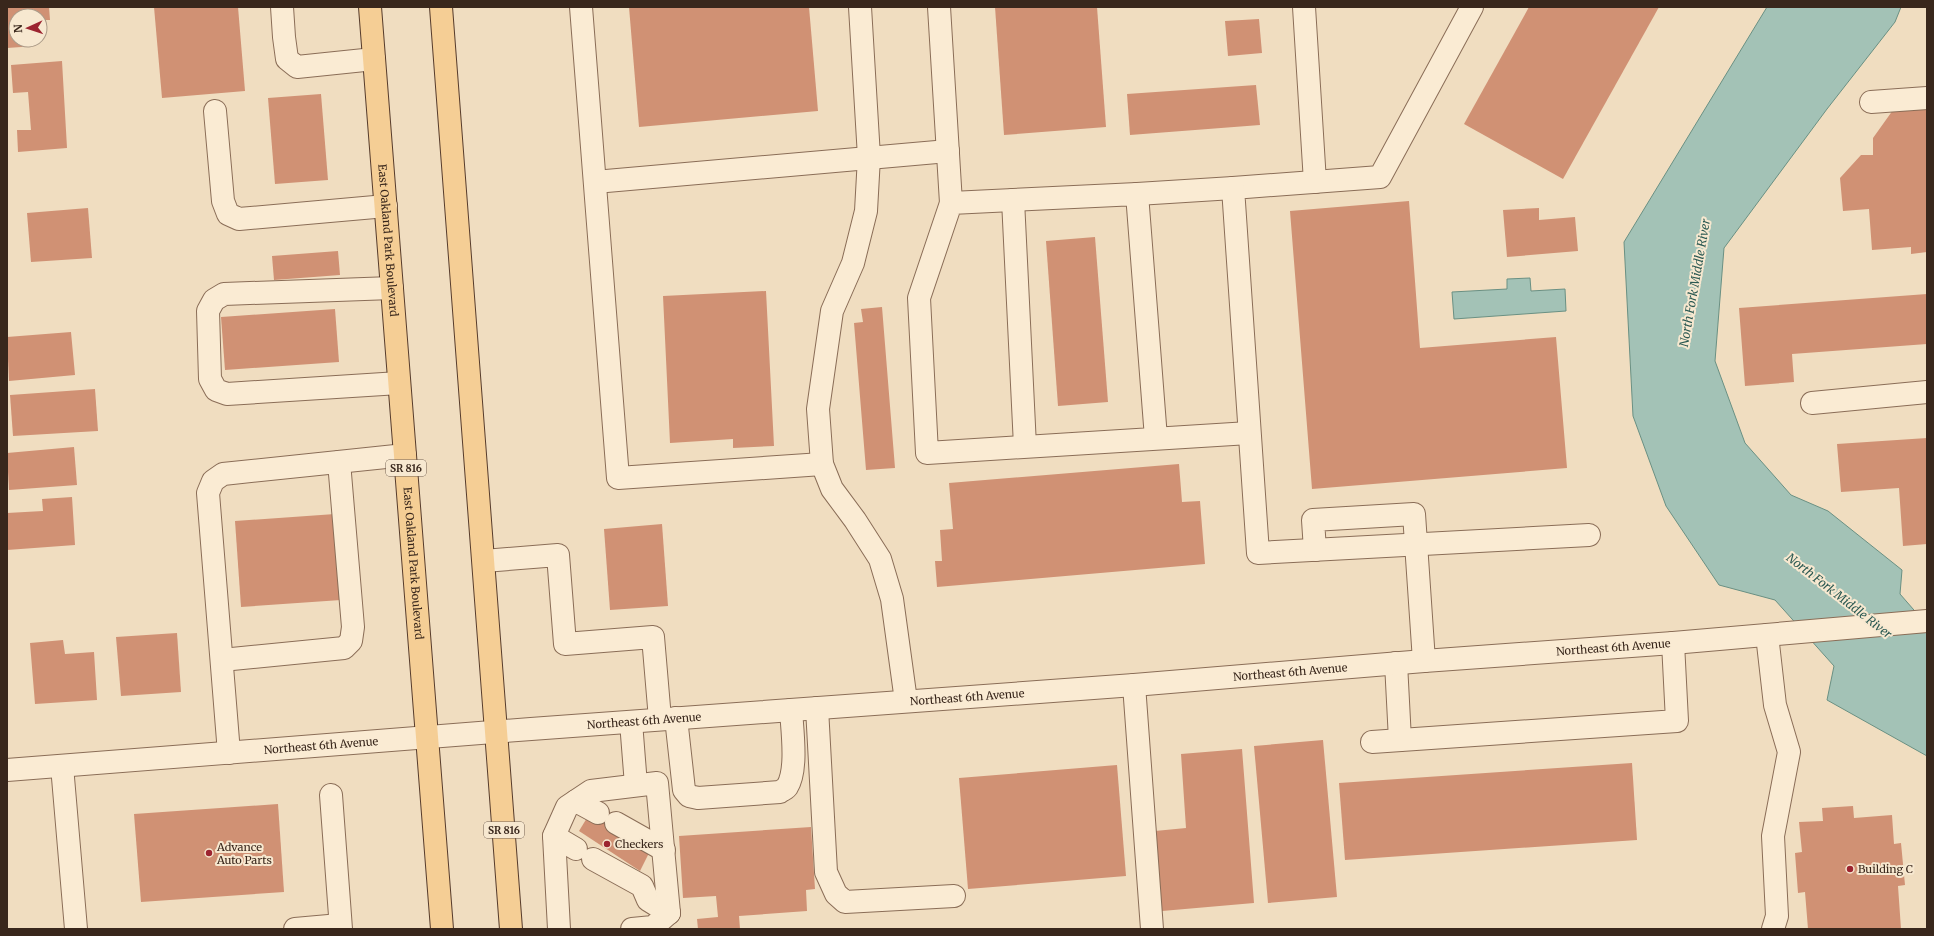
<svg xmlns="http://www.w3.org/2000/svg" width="1934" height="936" font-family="Merriweather,serif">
	<rect width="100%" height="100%" fill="#f0ddc0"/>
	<g fill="#a3c2b6" stroke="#6a9083">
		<path d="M1767 7H1901L1895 22 1827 109 1724 248 1715 361 1745 443 1791 495 1828 511 1902 570 1900 594 1927 625V756L1827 700 1834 666 1775 600 1719 585 1666 506 1633 416 1624 242Z"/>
		<path d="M1530 278 1531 291 1565 289 1566 311 1454 319 1452 292 1507 289V279Z"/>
	</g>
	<g fill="#d09174">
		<path d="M7 7H49L50 20H40V16H16V40H36V46L7 48Z"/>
		<path d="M154 7H238L245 91 162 98Z"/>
		<path d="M629 7H809L818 111 639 127Z"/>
		<path d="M995 7H1097L1106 127 1004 135Z"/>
		<path d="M1529 7H1659L1563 179 1464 124Z"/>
		<path d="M1259 19 1262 53 1228 56 1225 21Z"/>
		<path d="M62 61 67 148 18 152 17 130H31L28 92 13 93 11 65Z"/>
		<path d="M1256 85 1260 125 1130 135 1127 94Z"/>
		<path d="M321 94 328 180 275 184 268 98Z"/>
		<path d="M1927 100V252L1911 254V247L1872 250 1869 209 1843 211 1840 178 1861 155H1873V138L1893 110Z"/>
		<path d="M1409 201 1420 348 1556 337 1567 468 1312 489 1290 211Z"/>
		<path d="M88 208 92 258 31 262 27 213Z"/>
		<path d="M1539 208V220L1575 217 1578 251 1507 257 1503 210Z"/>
		<path d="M1095 237 1108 402 1058 406 1046 241Z"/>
		<path d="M338 251 340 275 274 280 272 256Z"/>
		<path d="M766 291 774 446 733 448V439L670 443 663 296Z"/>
		<path d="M1927 294V344L1792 354 1794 382 1745 386 1739 308Z"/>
		<path d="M882 307 895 468 866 470 854 323 863 322 861 309Z"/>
		<path d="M335 309 339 362 225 370 221 317Z"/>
		<path d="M71 332 75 375 9 381 7 337Z"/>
		<path d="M95 389 98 431 13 436 10 395Z"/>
		<path d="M1927 438V544L1903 546 1899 488 1841 492 1837 444Z"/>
		<path d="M74 447 77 485 9 490 7 453Z"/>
		<path d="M1179 464 1182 502 1200 501 1205 564 937 587 935 561H942L940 530 953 529 949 483Z"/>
		<path d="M72 497 75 545 7 550V513L43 511 42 499Z"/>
		<path d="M335 514 341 600 241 607 235 521Z"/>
		<path d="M662 524 668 606 610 610 604 529Z"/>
		<path d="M177 633 181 692 121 696 116 637Z"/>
		<path d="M63 640 65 654 94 652 97 700 35 704 30 643Z"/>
		<path d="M1323 740 1337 897 1268 903 1254 746Z"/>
		<path d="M1242 749 1254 903 1162 911 1155 831 1186 828 1181 754Z"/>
		<path d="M1632 763 1637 840 1345 860 1339 783Z"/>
		<path d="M1117 765 1126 876 968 889 959 778Z"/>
		<path d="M278 804 284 892 141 902 134 814Z"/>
		<path d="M1853 806 1854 818 1892 815 1894 844 1901 843 1905 885 1898 886 1901 929H1808L1805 892 1798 893 1795 853 1802 852 1799 822 1823 821 1822 808Z"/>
		<path d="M590 813 650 851 640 871 579 831Z"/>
		<path d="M811 827 815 889 806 890 807 911 739 916 740 929H698L697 919 718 917 716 896 683 898 679 836Z"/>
	</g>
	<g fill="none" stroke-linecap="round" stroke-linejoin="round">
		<g stroke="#8a6d57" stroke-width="24">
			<g id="minor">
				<path d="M282 7 284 37 287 59 297 67 374 59"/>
				<path d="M581 7 618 478 822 464"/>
				<path d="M860 7 869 157 866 211 853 263 832 311 818 409 822 464 832 489 855 520 880 559 892 599 906 701"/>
				<path d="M939 7 951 203"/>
				<path d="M1304 7 1315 182"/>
				<path d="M1472 7 1380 177 1233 188 1258 553 1589 535"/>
				<path d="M1871 102 1927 98"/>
				<path d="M215 111 223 201 228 214 239 219 386 206"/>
				<path d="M595 182 948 151"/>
				<path d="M1137 194 1233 188"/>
				<path d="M1013 200 1025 446"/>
				<path d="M392 288 224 294 214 300 208 311 210 379 216 390 227 394 399 383"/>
				<path d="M1812 403 1927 392"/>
				<path d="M1156 438 1137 194 951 203 919 298 927 453 1249 433"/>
				<path d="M1315 550 1313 520 1414 514 1424 661"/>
				<path d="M484 561 558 555 565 644 653 637 660 719"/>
				<path d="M1767 635 1775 705 1789 752 1773 836 1777 916 1773 929"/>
				<path d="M222 660 344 648 351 641 353 627 339 462"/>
				<path d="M1396 663 1400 740"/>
				<path d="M1134 685 1152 929"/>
				<path d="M817 708 826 872 836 894 845 902 954 896"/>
				<path d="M676 718 684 790 689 796 698 798 780 792C782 790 786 789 787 787 798 770 792 729 791 710"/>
				<path d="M631 722 636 785"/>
				<path d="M1372 742 1677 721 1673 643"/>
				<path d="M229 753 208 493 213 481 223 474 405 455"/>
				<path d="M62 766 76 929"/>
				<path id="s1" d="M7 770 531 729 1134 685 1424 661 1673 643 1927 621"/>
				<path d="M331 795 341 929"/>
				<path d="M576 801 598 813"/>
				<path d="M616 823 664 850"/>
				<path d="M554 836 576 849"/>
				<path d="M593 859 642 886 648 900 669 913"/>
				<path d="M295 929 340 925"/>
				<path d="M559 929 554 836 567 807 591 791 657 783 669 913"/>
				<path d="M632 929 653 927 669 913"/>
			</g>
		</g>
		<g stroke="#573c2c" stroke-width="24">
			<g id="major">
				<path id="s2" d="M370 7 442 929"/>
				<path d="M441 7 511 929"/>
			</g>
		</g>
		<use href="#minor" stroke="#faebd3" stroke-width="22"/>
		<use href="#major" stroke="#f5ce95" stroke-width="22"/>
	</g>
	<g fill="#9c2430" stroke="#f7e8d0" stroke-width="1.5">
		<circle cx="607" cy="844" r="4"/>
		<circle cx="209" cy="853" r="4"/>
		<circle cx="1850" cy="869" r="4"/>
	</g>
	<g text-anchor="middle" stroke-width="4" stroke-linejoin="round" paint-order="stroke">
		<g fill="#f7e8d0" stroke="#726152" stroke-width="1">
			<rect x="386" y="460" width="40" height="16" rx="3"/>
			<rect x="484" y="822" width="40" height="16" rx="3"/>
		</g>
		<g font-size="10" font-weight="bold" fill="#39271c">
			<text x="406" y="472">SR 816</text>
			<text x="504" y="834">SR 816</text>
		</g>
		<g font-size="11" fill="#39271c" stroke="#f7e8d0">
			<text dy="4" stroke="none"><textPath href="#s2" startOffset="234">East Oakland Park Boulevard</textPath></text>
			<text dy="4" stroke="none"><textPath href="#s2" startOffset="558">East Oakland Park Boulevard</textPath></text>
			<text dy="4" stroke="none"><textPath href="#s1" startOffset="1611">Northeast 6th Avenue</textPath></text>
			<text dy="4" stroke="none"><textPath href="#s1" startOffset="1287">Northeast 6th Avenue</textPath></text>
			<text dy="4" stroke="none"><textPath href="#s1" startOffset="963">Northeast 6th Avenue</textPath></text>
			<text dy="4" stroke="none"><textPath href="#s1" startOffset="639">Northeast 6th Avenue</textPath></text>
			<text dy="4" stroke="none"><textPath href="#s1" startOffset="315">Northeast 6th Avenue</textPath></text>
		</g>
		<g font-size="11" fill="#39271c" stroke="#f7e8d0" text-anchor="start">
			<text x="615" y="848">Checkers</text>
			<text x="217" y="851">Advance<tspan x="217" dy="13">Auto Parts</tspan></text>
			<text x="1858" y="873">Building C</text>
		</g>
		<g font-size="12" font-style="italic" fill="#2b5952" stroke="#f7e8d0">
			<text transform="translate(1695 283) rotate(-80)" y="4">North Fork Middle River</text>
			<text transform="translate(1839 596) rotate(38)" y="4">North Fork Middle River</text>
		</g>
	</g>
	<rect width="1934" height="936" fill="none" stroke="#39271c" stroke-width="16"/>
	<g transform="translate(28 28) rotate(267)"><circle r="19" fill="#f7e8d0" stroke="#ab9b88"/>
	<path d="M0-3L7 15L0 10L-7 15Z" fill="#9c2430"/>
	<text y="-6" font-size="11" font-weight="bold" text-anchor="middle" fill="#39271c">N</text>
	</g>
</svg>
